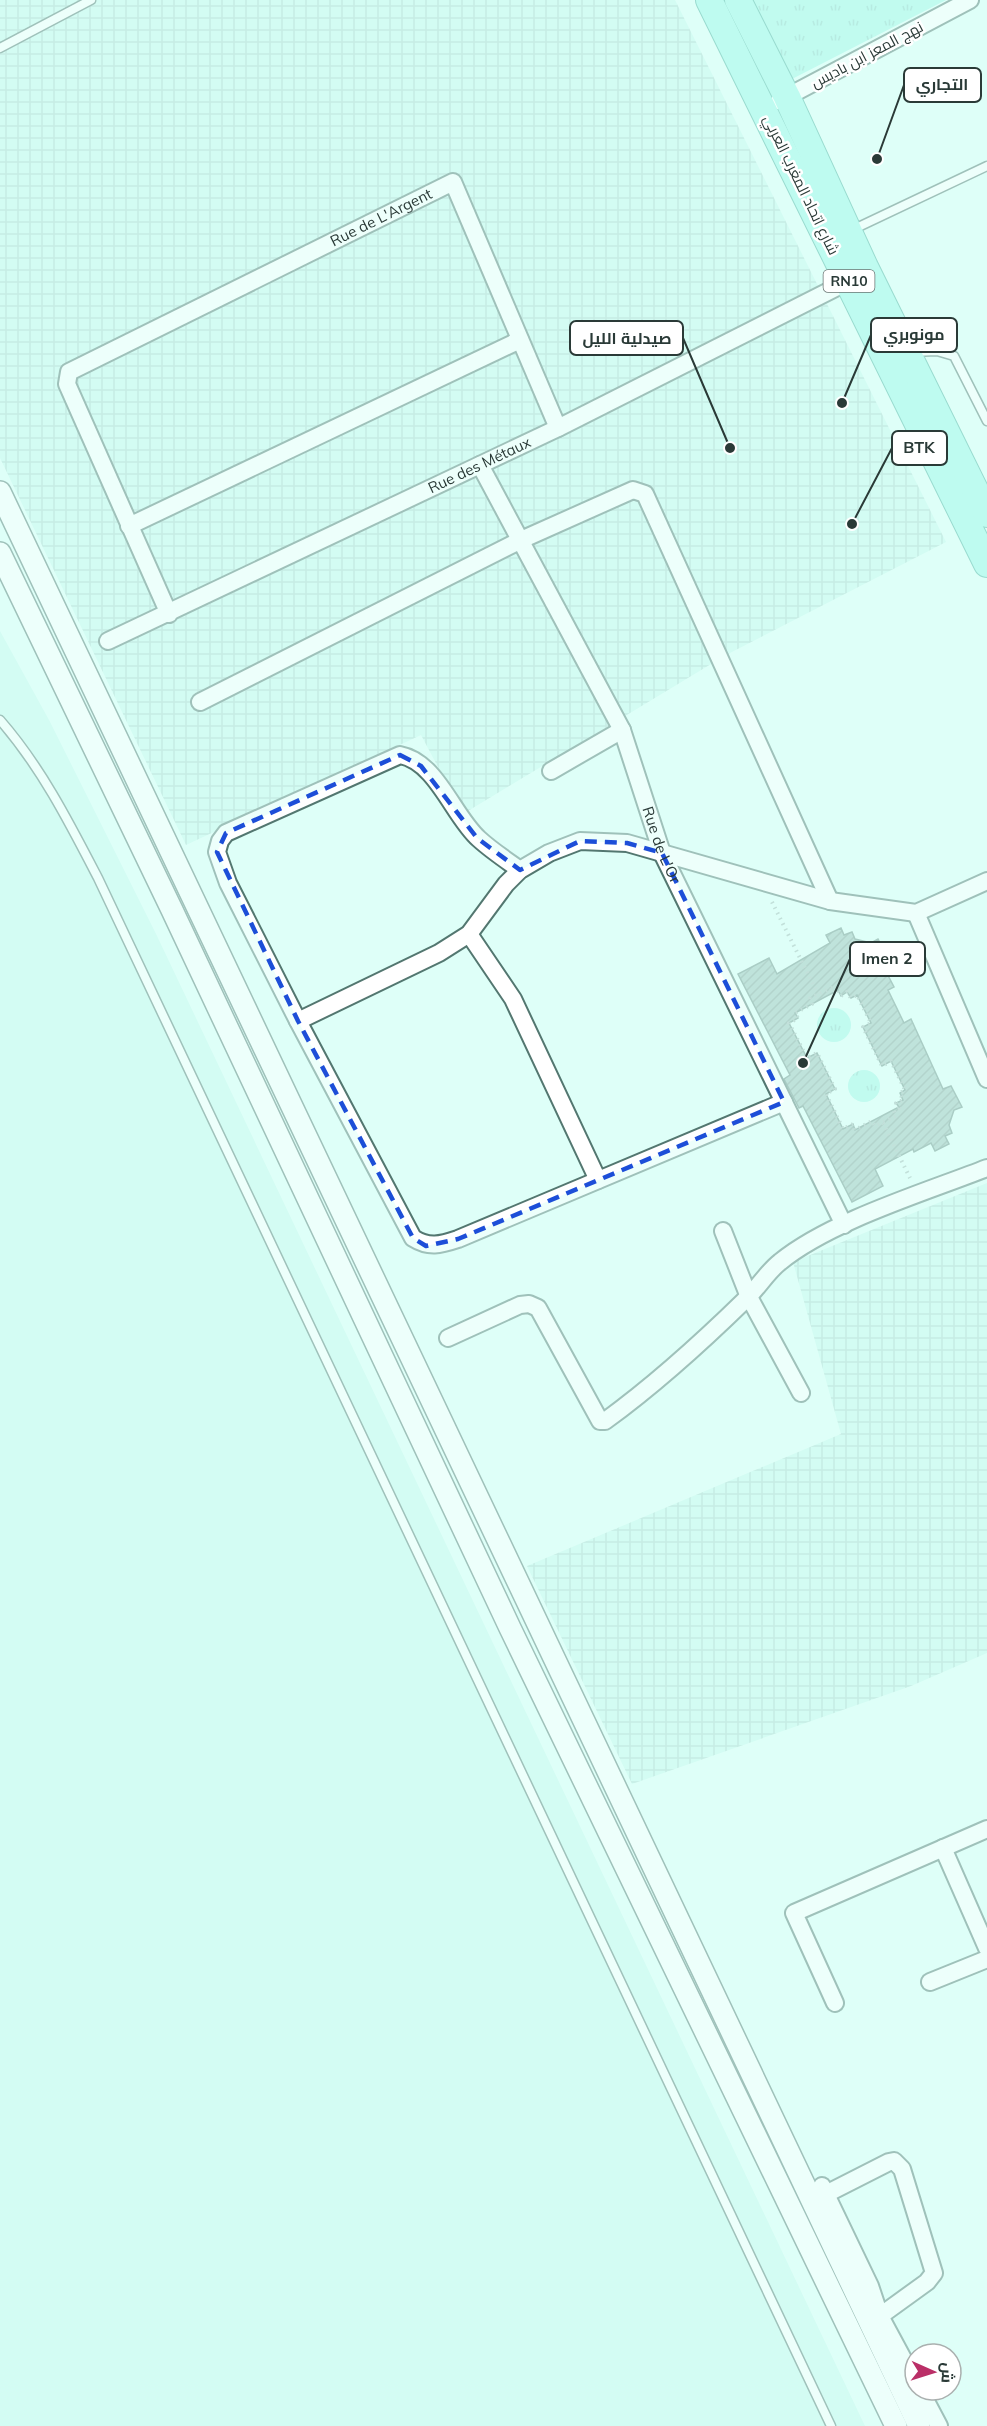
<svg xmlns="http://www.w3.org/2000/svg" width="987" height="2426" font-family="Mulish,Cairo,sans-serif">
	<defs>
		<pattern id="industrial-grid" width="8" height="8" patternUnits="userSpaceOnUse" patternTransform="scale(1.5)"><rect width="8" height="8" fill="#c5f8ed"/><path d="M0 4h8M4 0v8" fill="none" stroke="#a9d5cc"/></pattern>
		<pattern id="grass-tufts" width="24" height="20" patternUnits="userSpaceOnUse" patternTransform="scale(1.5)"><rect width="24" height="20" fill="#9df5e5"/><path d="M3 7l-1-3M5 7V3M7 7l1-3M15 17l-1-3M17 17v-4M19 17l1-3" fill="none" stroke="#87d3c5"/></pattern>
		<pattern id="building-hatch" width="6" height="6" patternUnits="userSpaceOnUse" patternTransform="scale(1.5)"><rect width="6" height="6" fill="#9ac2b9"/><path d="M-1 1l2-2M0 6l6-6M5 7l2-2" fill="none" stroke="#7e9f97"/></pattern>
	</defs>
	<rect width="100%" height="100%" fill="#defff8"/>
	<path fill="#c5f8ed" d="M0 631 49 720 157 936 865 2426H0Z"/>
	<g fill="url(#industrial-grid)">
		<path d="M0 0H675L946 542 726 655 463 814 421 735 186 845 0 458Z"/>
		<path d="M987 1183V1653L911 1686 632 1784 527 1566 841 1434 793 1262Z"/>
	</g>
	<g fill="url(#grass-tufts)">
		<path d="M752 0H946L792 79Z"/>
		<circle cx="834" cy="1025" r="17"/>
		<circle cx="864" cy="1086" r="16"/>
	</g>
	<path fill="url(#building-hatch)" stroke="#6a9088" stroke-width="1.5" fill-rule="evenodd" d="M841 928 844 935 852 932 855 939 871 943 878 939 889 960 882 964 894 987 888 990 904 1023 911 1019 943 1089 951 1086 962 1107 954 1110 949 1125 952 1133 945 1136 949 1144 935 1151 931 1143 914 1152 913 1149 875 1169 883 1186 852 1202 803 1106 799 1108 784 1079 790 1075 738 974 769 958 777 974 830 943 826 935ZM838 990 841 996 847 992 851 998 857 995 871 1023 863 1027 882 1066 891 1061 905 1090 900 1093 903 1100 896 1103 899 1107 855 1130 853 1124 843 1129 826 1094 835 1089 817 1053 807 1058 789 1023 798 1018 795 1013Z"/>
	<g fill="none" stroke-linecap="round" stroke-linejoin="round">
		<g stroke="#537770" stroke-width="11">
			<g id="service">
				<path d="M0 48 91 0"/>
				<path d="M852 230 987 166"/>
				<path d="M912 352 937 351 954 356 987 421"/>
				<path d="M0 720C41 767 69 822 98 878L831 2426"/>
			</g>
		</g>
		<g stroke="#537770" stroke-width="20">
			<g id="minor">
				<path d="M779 101 970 0"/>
				<path id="s1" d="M480 465 622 730 662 853 844 1225"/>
				<path d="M129 526 520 340"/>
				<path id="s2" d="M169 614 67 384 69 372 453 182 558 428"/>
				<path id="s3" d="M108 641 558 428 849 281"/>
				<path d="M200 702 521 540 633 490 645 494 830 901"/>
				<path d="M551 771 622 730"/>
				<path d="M520 870C506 860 491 850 479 839 453 816 437 762 400 755L226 833 220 841 217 852 228 883 298 1021 413 1238C429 1248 440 1245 458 1239L784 1102"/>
				<path d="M916 913 987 1079"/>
				<path d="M469 934 513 999 598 1180"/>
				<path d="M298 1021 439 953 469 934 506 884 520 870 549 853 580 841 627 843 830 901 916 913 987 881"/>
				<path d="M723 1231 749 1297 801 1393"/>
				<path d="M448 1338 520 1305 529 1304 538 1308 600 1421H605C656 1384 701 1343 746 1299 758 1288 767 1272 780 1262 830 1221 926 1192 987 1168"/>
				<path d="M943 1848 987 1948"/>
				<path d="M930 1982 987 1959"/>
				<path d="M835 2003 794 1913 987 1829"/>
				<path d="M822 2186 870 2286 880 2316 915 2381"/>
				<path d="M826 2194 889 2162 894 2161 902 2169 934 2273 927 2282 880 2316"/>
				<path d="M920 2390 939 2426"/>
			</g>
		</g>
		<g stroke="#537770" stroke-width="24">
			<g id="tertiary">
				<path d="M0 492 919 2426"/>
				<path d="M0 553 172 910 510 1628 896 2426"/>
			</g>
		</g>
		<g stroke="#45af9e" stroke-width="28">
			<g id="primary">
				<path d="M709 0 987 564"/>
				<path d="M738 0 787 97 865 267 987 514"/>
			</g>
		</g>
		<g stroke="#a0bbb6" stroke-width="4" stroke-dasharray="1.5 4.5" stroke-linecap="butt">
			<path d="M772 902 818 994"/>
			<path d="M831 988 833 993 838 990 841 996 847 992 851 998 857 995 871 1023 863 1027 882 1066 891 1061 905 1090 900 1093 903 1100 896 1103 899 1108 894 1111 896 1116 875 1126 872 1121 855 1130 853 1124 843 1129 826 1094 835 1089 817 1053 807 1058 789 1023 798 1018 795 1013 812 1004 810 998Z"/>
			<path d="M883 1123 910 1178"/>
		</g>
		<use href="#service" stroke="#fff" stroke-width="8"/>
		<use href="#minor" stroke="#fff" stroke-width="16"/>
		<use href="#tertiary" stroke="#fff" stroke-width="21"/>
		<use href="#primary" stroke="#98f5e6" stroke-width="26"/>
	</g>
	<path d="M0 0H987V2426H0ZM400 755 421 766 477 838 520 870 580 841 627 843 662 853 784 1102 458 1239 426 1246 413 1238 298 1021 217 852 226 833Z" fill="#defff8" fill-opacity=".55" fill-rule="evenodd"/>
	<path fill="none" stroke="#1d4ed8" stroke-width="4.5" stroke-dasharray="12 8" stroke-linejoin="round" d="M400 755 421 766 477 838 520 870 580 841 627 843 662 853 784 1102 458 1239 426 1246 413 1238 298 1021 217 852 226 833Z"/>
	<g text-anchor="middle" stroke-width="5" stroke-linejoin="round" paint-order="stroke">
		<rect fill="#fff" stroke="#6a7573" stroke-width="1.5" x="823.5" y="270" width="51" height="22" rx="4.5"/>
		<g font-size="14" font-weight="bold" fill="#2a3a37">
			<text x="849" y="286">RN10</text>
		</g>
		<g font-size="15" fill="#2a3a37" stroke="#fff">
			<text transform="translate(867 55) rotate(-28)" y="5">نهج المعز ابن باديس</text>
			<text transform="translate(801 185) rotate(64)" y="5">شارع اتحاد المغرب العربي</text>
			<text dy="5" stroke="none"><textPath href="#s2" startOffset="612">Rue de L'Argent</textPath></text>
			<text dy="5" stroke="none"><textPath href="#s3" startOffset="411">Rue des Métaux</textPath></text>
			<text dy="5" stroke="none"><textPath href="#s1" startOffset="422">Rue de L'Or</textPath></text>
		</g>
	</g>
	<path fill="none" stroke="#2a3a37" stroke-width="2" d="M877 159L904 85M842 403L871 335M730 448L683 338M852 524L892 448M803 1063L850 959"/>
	<g fill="#2a3a37" stroke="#fff" stroke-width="2">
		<circle cx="877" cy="159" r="6"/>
		<circle cx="842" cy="403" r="6"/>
		<circle cx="730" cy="448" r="6"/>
		<circle cx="852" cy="524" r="6"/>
		<circle cx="803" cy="1063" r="6"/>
	</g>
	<g fill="#fff" stroke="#2a3a37" stroke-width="2">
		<rect x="904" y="68" width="77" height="34" rx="6"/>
		<rect x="871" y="318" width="86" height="34" rx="6"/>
		<rect x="570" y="321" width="113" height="34" rx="6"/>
		<rect x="892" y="431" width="55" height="34" rx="6"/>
		<rect x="850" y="942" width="75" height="34" rx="6"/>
	</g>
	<g font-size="16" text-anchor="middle" font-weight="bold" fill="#2a3a37">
		<text x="942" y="90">التجاري</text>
		<text x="914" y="340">مونوبري</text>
		<text x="627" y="344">صيدلية الليل</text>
		<text x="919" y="453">BTK</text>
		<text x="887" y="964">Imen 2</text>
	</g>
	<g transform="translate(933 2372) rotate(93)"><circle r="28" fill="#ffffff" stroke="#aab0af" stroke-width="1.5"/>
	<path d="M0-4.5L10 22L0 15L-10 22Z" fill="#ba2f67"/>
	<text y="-9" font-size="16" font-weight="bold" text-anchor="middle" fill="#2a3a37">ش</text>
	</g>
</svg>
